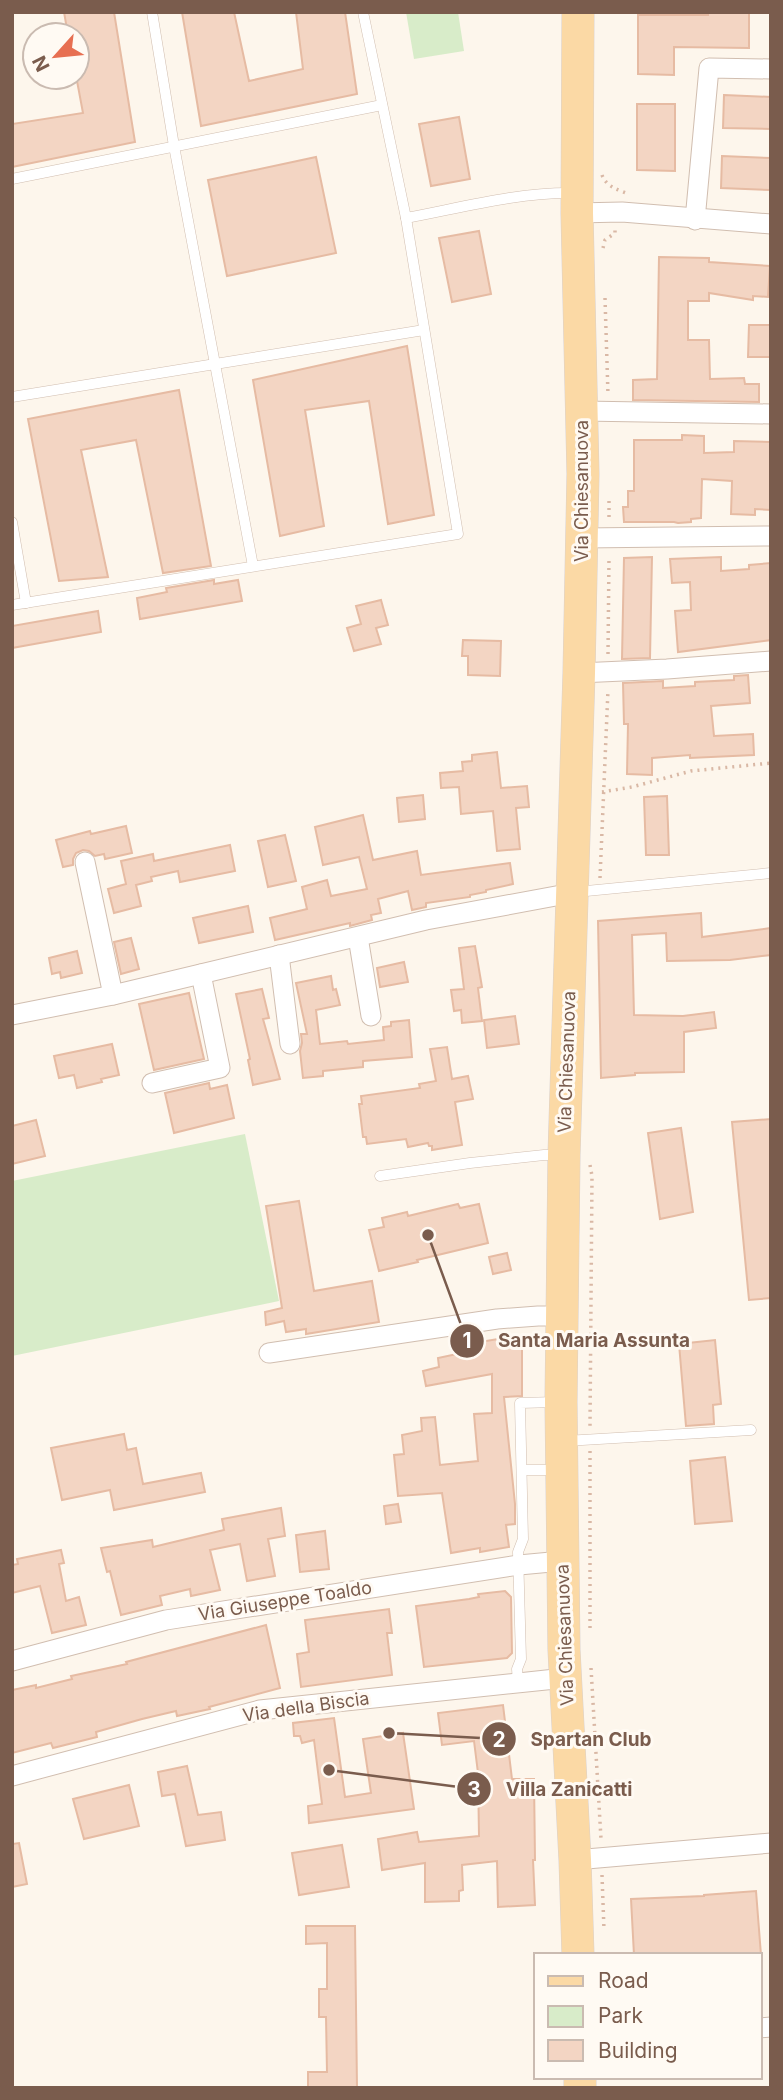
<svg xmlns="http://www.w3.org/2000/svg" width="783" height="2100" font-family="Inter,sans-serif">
	<rect width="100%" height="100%" fill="#fdf6ec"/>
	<g fill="#d8ecc9">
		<path d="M406 12H458L464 51 414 59Z"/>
		<path d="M245 1134 279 1301 12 1356V1181Z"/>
	</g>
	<g fill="#f3d5c3" stroke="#e6bba3" stroke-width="2">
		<path d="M64 12H114L135 142 12 167V124L83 113 77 81V35H68Z"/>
		<path d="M182 12H234L249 81 303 69 296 12H345L357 94 201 126Z"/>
		<path d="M708 12H749V48L674 47V75L638 74V15H708Z"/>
		<path d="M724 95 771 97V129L723 128Z"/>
		<path d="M637 104H675V171L637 170Z"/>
		<path d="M459 117 470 179 431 186 419 124Z"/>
		<path d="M722 156 771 158V190L721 188Z"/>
		<path d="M316 157 336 253 227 276 208 180Z"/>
		<path d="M479 231 491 294 452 302 439 238Z"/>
		<path d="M659 257 709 258V262L770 266 768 297 753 296V300L709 293V301H688V340H709L710 379 744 378 745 384H759V402L633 400V380L657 379Z"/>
		<path d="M749 325H771V357H748Z"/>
		<path d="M407 346 434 515 388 524 369 401 305 410 324 526 280 536 253 380Z"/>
		<path d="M179 390 211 566 163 573 136 440 81 450 108 577 59 581 28 419Z"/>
		<path d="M682 435 704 436V453L734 452V441L771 442V510L755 509V515L731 514 732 481 702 479 701 518 691 519V522L678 523 674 522H624L623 507H628V491H634V440H682Z"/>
		<path d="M652 557 650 658 622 659 624 558Z"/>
		<path d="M721 557V571L749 569V565L771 563V640L678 652 675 611 691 610 690 582 672 583 670 559Z"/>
		<path d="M214 580V584L238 580 242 601 140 619 137 598 167 592 166 588Z"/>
		<path d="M381 600 388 625 376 628 381 644 354 651 347 628 361 624 356 606Z"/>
		<path d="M98 611 101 632 12 648V626Z"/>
		<path d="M463 640 501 641 500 676 468 675V656H462Z"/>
		<path d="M748 675 750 703 711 706 714 736 753 734 754 755 690 758V755L652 758V775L627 774 628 724H624L623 683 663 681V688L695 686V682L734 680V676Z"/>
		<path d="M497 752 501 788 527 786 529 807 516 808 520 849 497 851 493 811 461 814 459 787 441 788 440 773 463 771 462 762 472 761V755Z"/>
		<path d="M423 795 425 819 399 822 397 798Z"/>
		<path d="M667 796 669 855H646L644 797Z"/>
		<path d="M363 815 373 860 417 851 421 875 510 863 513 884 486 890V892L470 895V897L426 903V907L412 910 408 891 378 899 381 913 371 915 372 920 350 926V923L275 940 270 918 307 909 302 887 327 880 331 896 367 889 359 857 323 865 315 827Z"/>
		<path d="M126 826 132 853 105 859 104 854 95 856 89 851 83 850 76 853 73 859V865L63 867 56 840 90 831 91 834Z"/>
		<path d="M285 835 296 881 268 887 258 841Z"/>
		<path d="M230 845 235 871 180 882 178 871 151 877 152 881 136 885 141 906 114 913 108 889 126 884 121 861 153 854 154 861Z"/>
		<path d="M248 906 253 932 199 943 193 918Z"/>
		<path d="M701 913 702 937 771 928V955L730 960 667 961 666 933 632 935 634 1015 683 1016 714 1012 716 1028 684 1032V1072L635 1073V1075L601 1078 598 921Z"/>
		<path d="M131 938 139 969 121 974 114 942Z"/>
		<path d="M475 946 482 987 478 988 482 1021 462 1023 461 1010 454 1011 451 990 464 989 459 948Z"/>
		<path d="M77 951 82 973 61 978 60 972 52 974 49 958Z"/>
		<path d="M404 962 408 982 380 987 377 968Z"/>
		<path d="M331 976 333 990 336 989 340 1005 316 1010 320 1044 347 1041 348 1044 384 1040 383 1027 391 1026V1022L409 1020 412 1057 363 1061V1067L323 1071V1076L303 1078 300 1051 302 1043 301 1034H307L296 983Z"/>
		<path d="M262 989 269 1018 263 1019 280 1079 253 1085 248 1060 250 1059 236 994Z"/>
		<path d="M189 993 204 1059 154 1070 139 1004Z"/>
		<path d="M515 1016 519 1044 487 1048 484 1020Z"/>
		<path d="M112 1044 119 1075 101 1079 102 1082 77 1088 74 1075 59 1078 54 1056Z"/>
		<path d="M447 1047 452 1079 468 1076 473 1099 455 1102 462 1145 432 1150V1146H429L428 1143 408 1147 406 1139 367 1144 366 1137H363L359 1104H362L361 1096 420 1088 419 1084 436 1081 430 1049Z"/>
		<path d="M209 1083 210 1089 227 1085 234 1118 174 1133 165 1093Z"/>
		<path d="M771 1119V1298L749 1300 732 1122Z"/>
		<path d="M36 1120 45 1156 12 1164V1126Z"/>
		<path d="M681 1128 693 1212 660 1219 648 1133Z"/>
		<path d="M299 1201 314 1291 372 1281 379 1322 306 1334V1329L286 1332 284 1321 266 1325 265 1312 282 1308 266 1206Z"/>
		<path d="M458 1204 460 1208 479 1204 488 1243 417 1260 418 1262 379 1271 369 1230 384 1227 382 1218 407 1212 408 1216Z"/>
		<path d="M507 1253 511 1270 493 1274 489 1257Z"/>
		<path d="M504 1338H522V1396L504 1397 515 1504V1524L506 1525 509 1547 480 1552V1548L451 1553 442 1493 398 1496 394 1455 404 1454 402 1435 422 1431 421 1418 435 1417 440 1465 478 1461 474 1414 492 1413V1374L426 1386 423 1371 439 1367 438 1358 457 1354 456 1346Z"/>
		<path d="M715 1340 721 1404 713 1405 714 1424 686 1426 679 1344Z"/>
		<path d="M124 1434 127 1450 136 1448 143 1484 201 1473 205 1492 114 1510 110 1490 62 1500 51 1448Z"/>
		<path d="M725 1457 732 1521 695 1524 690 1461Z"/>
		<path d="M398 1504 401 1522 386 1524 384 1506Z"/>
		<path d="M281 1508 285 1536 268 1539 275 1576 247 1581 240 1544 210 1550 220 1590 191 1596 190 1589 160 1596 162 1605 121 1615 110 1571 107 1572 101 1548 152 1540 153 1547 224 1530 222 1519Z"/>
		<path d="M325 1531 329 1569 300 1572 296 1535Z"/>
		<path d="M61 1550 64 1563 59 1564 66 1601 79 1597 86 1625 52 1633 40 1586 12 1593V1565L18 1564 17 1559Z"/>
		<path d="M505 1591 511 1597 512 1653 507 1658 424 1667 416 1606 469 1599 479 1597 478 1594Z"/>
		<path d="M389 1609 392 1633H387L392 1675 301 1687 297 1654 309 1652 305 1620Z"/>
		<path d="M266 1625 280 1688 209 1707 210 1709 177 1716 176 1711 142 1719 96 1732 97 1737 53 1748 51 1743 12 1753V1690L36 1685V1688L72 1679 71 1676 127 1664 126 1662Z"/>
		<path d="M503 1705 512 1779H534L535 1860H533L535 1905 498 1907 497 1861 462 1865 463 1890 459 1891V1901L425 1902V1863L382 1870 378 1839 417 1832 419 1842 479 1836 478 1773 474 1741 442 1745 438 1713Z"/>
		<path d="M334 1718 345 1797 371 1793 363 1739 403 1733 414 1809 309 1823 308 1806 322 1804 314 1740 302 1743 300 1736H294L293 1723Z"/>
		<path d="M187 1766 198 1815 221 1812 225 1840 186 1846 175 1794 162 1796 158 1772Z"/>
		<path d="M129 1785 139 1826 84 1839 73 1799Z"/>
		<path d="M19 1843 27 1884 12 1887V1844Z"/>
		<path d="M342 1845 349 1887 299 1895 292 1853Z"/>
		<path d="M756 1891 761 1955H634L631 1899 704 1896V1895Z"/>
		<path d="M306 1926H355L357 2088H308V2072H327L326 2017H319V1989H327V1943L306 1944Z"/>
	</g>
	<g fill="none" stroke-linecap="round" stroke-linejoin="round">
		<g stroke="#d1beb0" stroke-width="11">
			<g id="lane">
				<path d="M152 12 174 146 253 566"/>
				<path d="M12 179 382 105"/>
				<path d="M406 218C460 208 518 192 573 193"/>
				<path d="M12 397 424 330"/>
				<path d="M12 522 26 603"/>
				<path d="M12 605 458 534 406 218 363 12"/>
				<path d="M576 892 771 873"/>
				<path d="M380 1176 470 1163 544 1155H560"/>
				<path d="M565 1441 751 1430"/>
				<path d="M522 1470H557"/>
				<path d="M518 1683 517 1669 521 1659 518 1552 523 1539 520 1403 556 1402"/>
			</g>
		</g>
		<g stroke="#d1beb0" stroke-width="21">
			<g id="street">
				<path d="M577 213 622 212 771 224"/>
				<path d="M695 220 709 68 771 69"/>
				<path d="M582 411 771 414"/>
				<path d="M582 538 771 536"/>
				<path d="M579 673 667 669 771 661"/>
				<path d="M85 862 113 995"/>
				<path d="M358 937 371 1016"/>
				<path d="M279 955 290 1044"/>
				<path d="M12 1015 113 995 426 920 572 893"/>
				<path d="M152 1083 220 1068 201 974"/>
				<path d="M269 1353 497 1319 538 1316H563"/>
				<path d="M12 1661 166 1620 519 1565 562 1561"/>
				<path d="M12 1776 260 1710 565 1678"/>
				<path d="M575 1860 771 1843"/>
				<path d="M760 2028 771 2027"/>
			</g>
		</g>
		<g stroke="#dad1cd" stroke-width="33">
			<g id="primary">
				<path d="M578 1955 575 1860 564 1650 561 1402 564 1155 579 673 583 474 577 213 578 12"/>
				<path d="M580 2077V2088"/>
			</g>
		</g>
		<g stroke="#d9b8a5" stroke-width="3.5" stroke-dasharray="2 5" stroke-linecap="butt">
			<path d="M602 175C606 186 616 189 626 193"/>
			<path d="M603 248 605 240 615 233V230"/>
			<path d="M605 298 608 395"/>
			<path d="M609 501V521"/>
			<path d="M608 654 609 557"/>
			<path d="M602 792 632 787 691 771 771 763"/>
			<path d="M600 878 608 690"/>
			<path d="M590 1165 592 1176 590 1426"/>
			<path d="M590 1451V1633"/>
			<path d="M591 1668 601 1839"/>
			<path d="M602 1875 604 1930"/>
		</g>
		<use href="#lane" stroke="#fff" stroke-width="10"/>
		<use href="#street" stroke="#fff" stroke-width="19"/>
		<use href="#primary" stroke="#fbd9a5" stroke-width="32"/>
	</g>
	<g text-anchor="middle" stroke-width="6" stroke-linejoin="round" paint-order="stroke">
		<g font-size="18" fill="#7a5c4d" stroke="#fffaf3">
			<text transform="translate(582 491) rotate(-90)" y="6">Via Chiesanuova</text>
			<text transform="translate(567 1062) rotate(-88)" y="6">Via Chiesanuova</text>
			<text transform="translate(285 1601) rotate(-9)" y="6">Via Giuseppe Toaldo</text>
			<text transform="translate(565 1635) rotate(-92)" y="6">Via Chiesanuova</text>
			<text transform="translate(306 1707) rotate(-8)" y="6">Via della Biscia</text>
		</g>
	</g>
	<path fill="none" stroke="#7a5c4d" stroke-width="2.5" d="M428 1235L467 1341M389 1733L499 1739M329 1770L474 1789"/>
	<g fill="#7a5c4d" stroke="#fffaf3" stroke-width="2.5">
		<circle cx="428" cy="1235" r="7"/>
		<circle cx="389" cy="1733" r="7"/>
		<circle cx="329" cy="1770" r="7"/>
		<circle cx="467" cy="1341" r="18"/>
		<circle cx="499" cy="1739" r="18"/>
		<circle cx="474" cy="1789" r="18"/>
	</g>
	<g font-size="21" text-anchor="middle" font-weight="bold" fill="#fff">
		<text x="467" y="1348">1</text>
		<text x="499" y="1747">2</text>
		<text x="474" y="1797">3</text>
	</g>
	<g font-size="19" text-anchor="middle" font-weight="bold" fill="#7a5c4d" stroke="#fffaf3" stroke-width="6" stroke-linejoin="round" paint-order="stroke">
		<text x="594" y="1347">Santa Maria Assunta</text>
		<text x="591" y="1746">Spartan Club</text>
		<text x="569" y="1796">Villa Zanicatti</text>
	</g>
	<rect width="783" height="2100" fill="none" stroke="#7a5c4d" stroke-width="28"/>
	<rect x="534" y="1953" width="228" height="126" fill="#fffaf3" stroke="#cabbb1" stroke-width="2"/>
	<rect x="548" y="1976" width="35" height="10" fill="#fbd9a5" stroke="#cabbb1" stroke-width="2"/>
	<text x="598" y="1988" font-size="21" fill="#7a5c4d">Road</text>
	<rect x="548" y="2006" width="35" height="21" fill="#d8ecc9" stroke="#cabbb1" stroke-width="2"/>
	<text x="598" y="2023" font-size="21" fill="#7a5c4d">Park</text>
	<rect x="548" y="2040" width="35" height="21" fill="#f3d5c3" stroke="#cabbb1" stroke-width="2"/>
	<text x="598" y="2058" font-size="21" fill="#7a5c4d">Building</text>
	<g transform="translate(56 56) rotate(243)"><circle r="33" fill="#fffaf3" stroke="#cabbb1" stroke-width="2"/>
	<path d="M0-5L12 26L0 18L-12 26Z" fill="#e76f51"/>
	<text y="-10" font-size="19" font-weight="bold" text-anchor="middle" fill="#7a5c4d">N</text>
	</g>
</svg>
